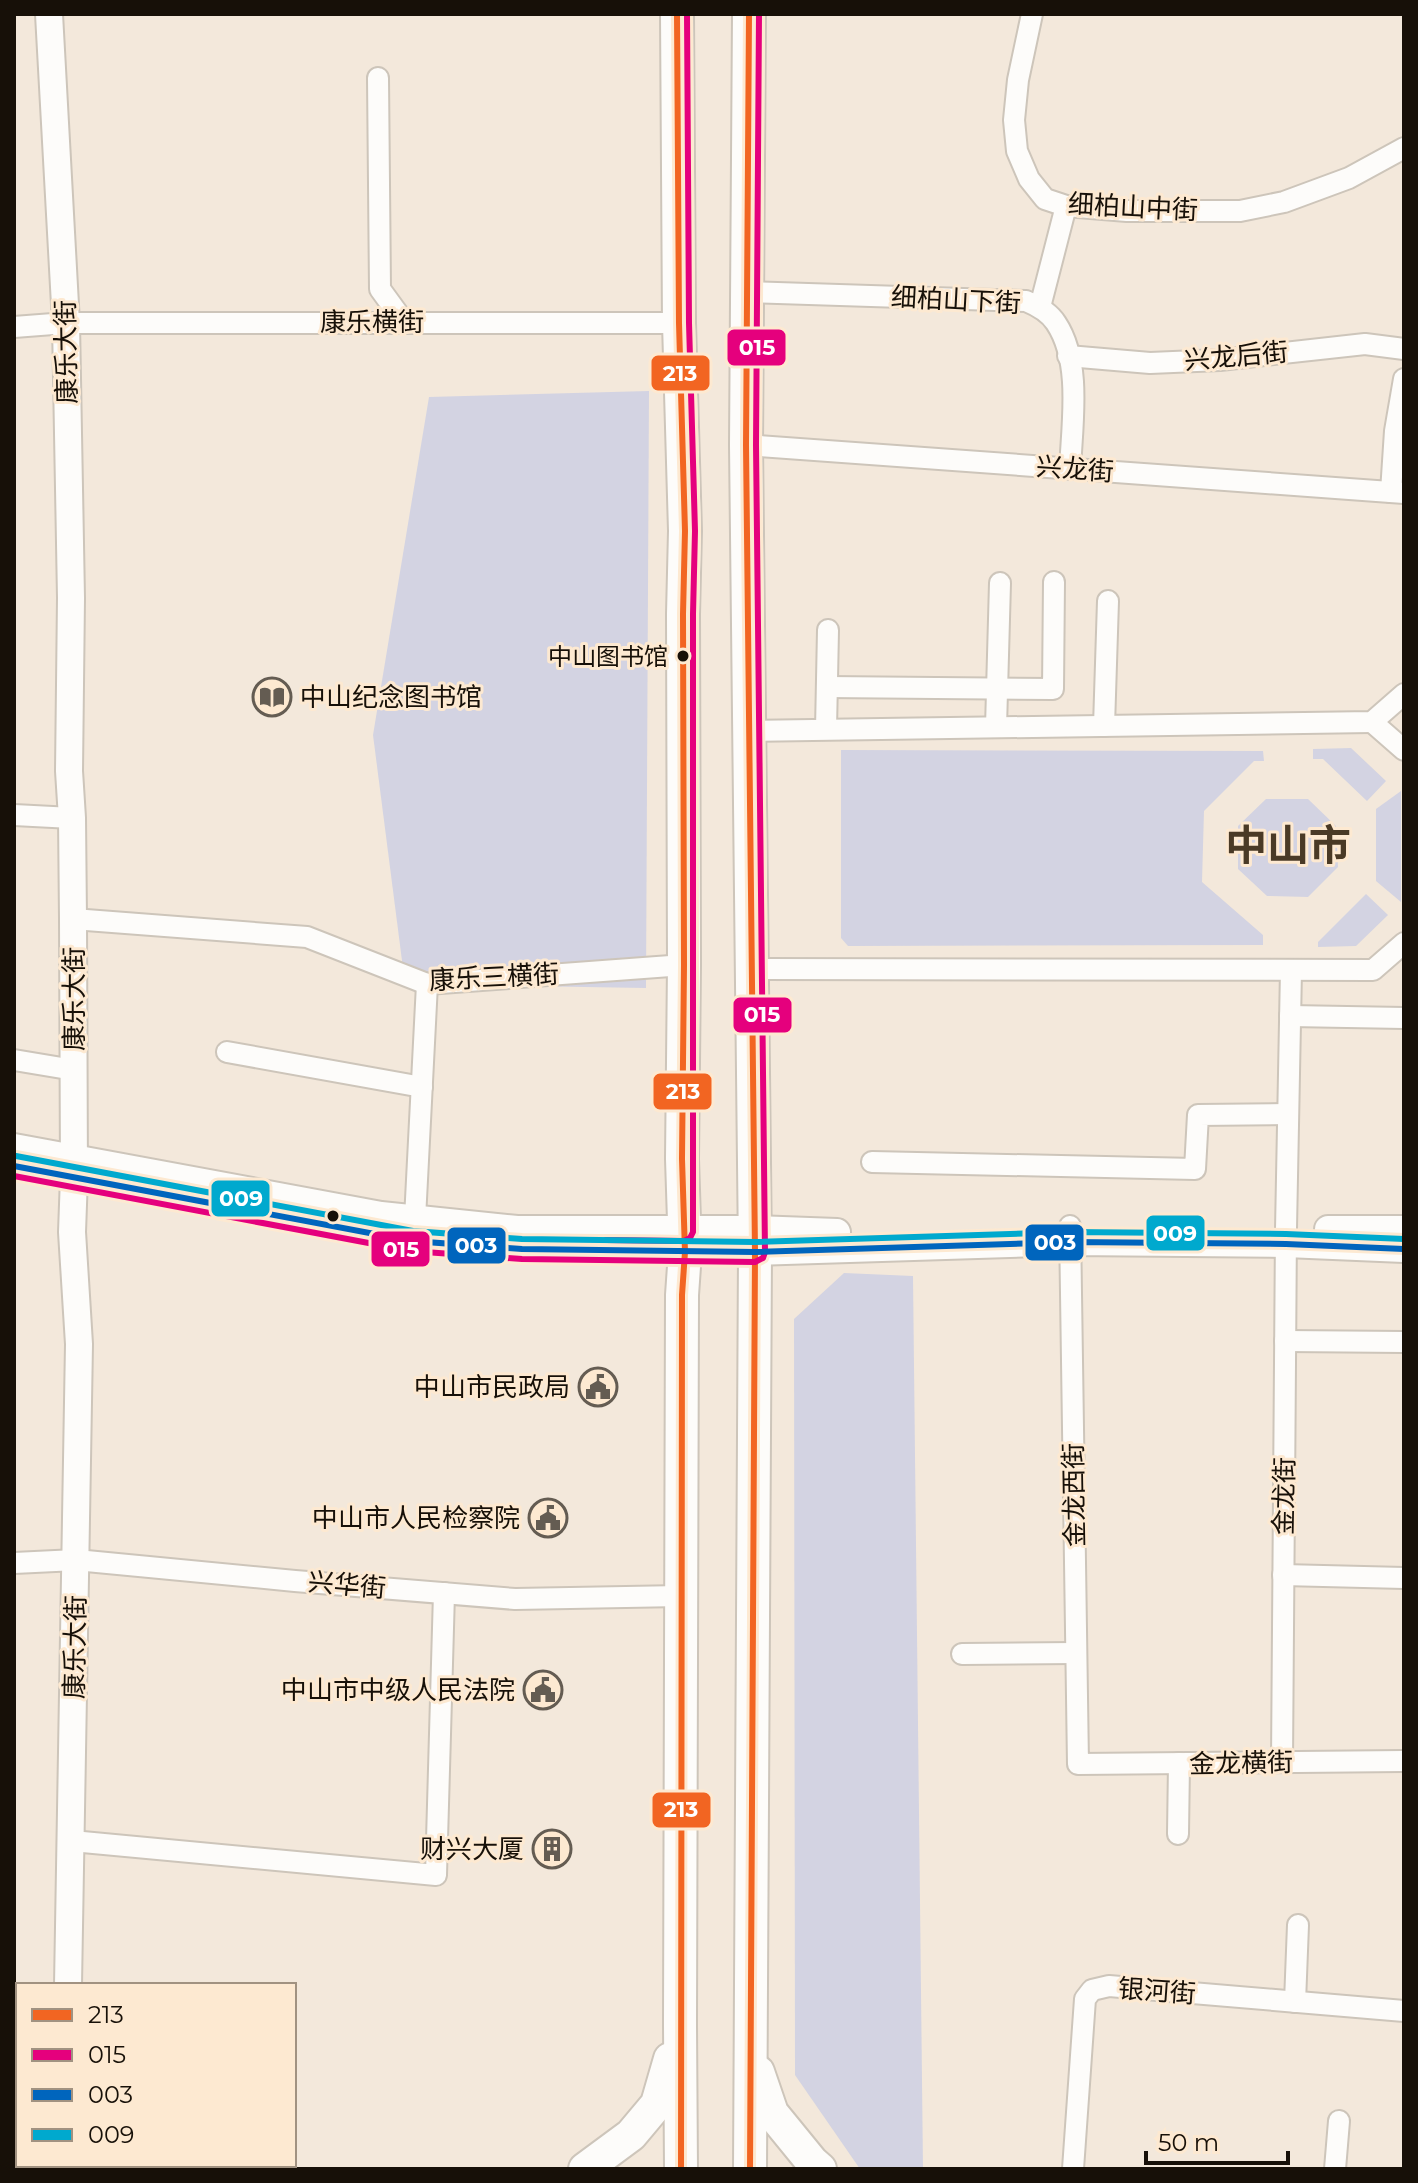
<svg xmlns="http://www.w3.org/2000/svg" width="1418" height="2183" font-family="Montserrat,'Noto Sans SC',sans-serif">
	<rect width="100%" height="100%" fill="#f3e8db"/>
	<g fill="#d3d3e2">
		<path d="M649 391 646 988 405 984 373 735 429 397Z"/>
		<path d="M1351 748 1386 781 1367 801 1323 759H1313V749Z"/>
		<path d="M841 750 1263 751 1264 761H1254L1204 811 1202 882 1263 935V945L848 946 841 938Z"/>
		<path d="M1401 791V902L1376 881V809Z"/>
		<path d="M1266 799H1308L1336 826 1338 867 1308 897 1267 896 1238 869V826Z"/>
		<path d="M1366 894 1388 915 1356 946 1318 947V942Z"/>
		<path d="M844 1273 913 1276 923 2169H860L795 2075 794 1319Z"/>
	</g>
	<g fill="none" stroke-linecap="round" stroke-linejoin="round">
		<g stroke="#cdc5ba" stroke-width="24">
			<g id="minor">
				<path d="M1032 14 1018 80 1014 120 1017 151 1029 179 1045 199 1066 206 1127 211H1240L1284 202 1349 178 1404 148"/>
				<path d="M378 78 380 289 404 322"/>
				<path d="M747 292 1026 301C1038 306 1049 312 1056 323 1082 362 1072 424 1070 469"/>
				<path d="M1040 307 1066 206"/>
				<path d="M14 327 66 323H679"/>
				<path d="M1068 356 1150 363 1220 360 1365 344 1404 349"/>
				<path d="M746 445 1404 493"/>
				<path d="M1391 492 1395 431 1404 379"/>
				<path d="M827 687 1053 689 1054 582"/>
				<path d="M1372 722 1404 750"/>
				<path d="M1104 726 1108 601"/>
				<path d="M996 727 1000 583"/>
				<path d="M826 729 828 630"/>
				<path d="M749 731 1372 722 1404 694"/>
				<path d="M14 815 72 818"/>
				<path d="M73 919 307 937 427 984 684 965"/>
				<path d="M752 969 1373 970 1404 943"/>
				<path d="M1290 1016 1404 1018"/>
				<path d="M227 1052 422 1087"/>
				<path d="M14 1060 74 1070"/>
				<path d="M872 1162 1195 1169 1198 1115 1288 1114"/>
				<path d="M415 1219 427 984"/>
				<path d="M1070 1226 1078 1764 1404 1761"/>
				<path d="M1285 1341 1404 1342"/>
				<path d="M14 1563 76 1560 295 1581 515 1599 681 1596"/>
				<path d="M1283 1575 1404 1578"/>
				<path d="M962 1654 1076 1653"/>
				<path d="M1282 1762 1286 1229 1291 970"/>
				<path d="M1178 1834 1179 1763"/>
				<path d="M72 1841 436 1875 444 1593"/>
				<path d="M1295 2002 1298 1925"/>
				<path d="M1073 2169 1085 1999 1092 1990 1109 1986 1404 2011"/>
				<path d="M1335 2169 1339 2121"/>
			</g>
		</g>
		<g stroke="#cdc5ba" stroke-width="30">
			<g id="tertiary">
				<path d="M49 14 66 323 71 598 69 771 72 818 73 919 74 1177 72 1232 79 1344 68 1985"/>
				<path d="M14 1147 381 1215 517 1229H754L837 1232"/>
				<path d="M14 1166 412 1241 522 1249 755 1252 1070 1242 1286 1244 1404 1249"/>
				<path d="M1328 1229H1404"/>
			</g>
		</g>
		<g stroke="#cdc5ba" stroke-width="32">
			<g id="secondary">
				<path d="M180 2165 232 2169"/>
				<path d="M14 2168 24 2169"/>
			</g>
		</g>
		<g stroke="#cdc5ba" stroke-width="36">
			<g id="primary">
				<path d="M677 14 679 323 685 531 683 614 684 965 682 1159 685 1252 682 1295 680 2025 681 2169"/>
				<path d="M749 14 746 445 755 1252 750 2169"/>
				<path d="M758 2072 772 2113 812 2162 820 2169"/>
				<path d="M585 2169 631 2135 657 2104 670 2059"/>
			</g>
		</g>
		<use href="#minor" stroke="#fdfcfa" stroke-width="20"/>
		<use href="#tertiary" stroke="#fdfcfa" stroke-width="26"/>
		<use href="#secondary" stroke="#fdfcfa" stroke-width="28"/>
		<use href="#primary" stroke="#fdfcfa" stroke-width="32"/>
		<g stroke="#fde9d1" stroke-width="12">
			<g id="bus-1">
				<path d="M677 14 679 323 685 531 683 614 684 965 682 1159 685 1252 682 1295 681 2169"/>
				<path d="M749 14 746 445 755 1252 750 2169"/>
			</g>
		</g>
		<g stroke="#fde9d1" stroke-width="12">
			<g id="bus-2">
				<path d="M14 1176 411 1251 522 1259 755 1262 763 1258 765 1252 756 445 759 14"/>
				<path d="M606 1240 684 1241 690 1238 693 1232V614L695 531 689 323 687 14"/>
			</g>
		</g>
		<g stroke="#fde9d1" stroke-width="12">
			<path id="bus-3" d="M14 1166 412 1241 522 1249 755 1252 1070 1242 1286 1244 1404 1249"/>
		</g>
		<g stroke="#fde9d1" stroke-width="12">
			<path id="bus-4" d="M16 1156 413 1231 522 1239 755 1242 1070 1232 1286 1234 1404 1239"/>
		</g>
		<use href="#bus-1" stroke="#f26522" stroke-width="6"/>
		<use href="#bus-2" stroke="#e5007d" stroke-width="6"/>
		<use href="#bus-3" stroke="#0065bd" stroke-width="6"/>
		<use href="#bus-4" stroke="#00a9ce" stroke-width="6"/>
	</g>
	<defs>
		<g id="library-ring" transform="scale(2)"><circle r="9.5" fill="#fde9d1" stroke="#645c52" stroke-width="1.5"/><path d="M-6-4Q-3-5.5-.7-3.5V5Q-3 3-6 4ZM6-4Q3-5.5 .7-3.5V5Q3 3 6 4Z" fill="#645c52"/></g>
		<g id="civic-ring" transform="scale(2)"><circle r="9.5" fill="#fde9d1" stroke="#645c52" stroke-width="1.5"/><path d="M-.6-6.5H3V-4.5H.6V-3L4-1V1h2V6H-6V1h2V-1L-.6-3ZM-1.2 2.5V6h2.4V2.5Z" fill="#645c52"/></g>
		<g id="building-ring" transform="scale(2)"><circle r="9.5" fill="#fde9d1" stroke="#645c52" stroke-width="1.5"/><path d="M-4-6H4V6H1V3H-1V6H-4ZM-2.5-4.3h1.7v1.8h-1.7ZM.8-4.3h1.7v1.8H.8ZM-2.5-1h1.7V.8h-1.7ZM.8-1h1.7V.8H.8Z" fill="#645c52"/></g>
	</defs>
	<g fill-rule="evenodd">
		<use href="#library-ring" x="272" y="697"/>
		<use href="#civic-ring" x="598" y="1387"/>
		<use href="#civic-ring" x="548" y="1518"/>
		<use href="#civic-ring" x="543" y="1690"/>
		<use href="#building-ring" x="552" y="1849"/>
	</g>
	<g fill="#171008" stroke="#fde9d1" stroke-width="3">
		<circle cx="683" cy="656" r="7"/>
		<circle cx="333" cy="1216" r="7"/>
	</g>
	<g text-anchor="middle" stroke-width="6" stroke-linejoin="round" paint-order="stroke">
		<g font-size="24" fill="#171008" stroke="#fde9d1" text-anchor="end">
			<text x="668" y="665">中山图书馆</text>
		</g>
		<g font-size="26" fill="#171008" stroke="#fde9d1">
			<text transform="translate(1133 207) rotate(3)" y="9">细柏山中街</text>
			<text transform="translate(956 300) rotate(3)" y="9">细柏山下街</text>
			<text x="372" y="331">康乐横街</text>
			<text transform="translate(66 352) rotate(-91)" y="9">康乐大街</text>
			<text transform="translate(1236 356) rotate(-5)" y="9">兴龙后街</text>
			<text transform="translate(1075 469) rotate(4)" y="9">兴龙街</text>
			<text transform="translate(494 977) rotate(-3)" y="9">康乐三横街</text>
			<text transform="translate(74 999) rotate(-90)" y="9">康乐大街</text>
			<text transform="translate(1074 1495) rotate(-91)" y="9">金龙西街</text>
			<text transform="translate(1284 1496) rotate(-89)" y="9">金龙街</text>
			<text transform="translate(347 1585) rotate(5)" y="9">兴华街</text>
			<text transform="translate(75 1647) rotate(-89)" y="9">康乐大街</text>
			<text transform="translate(1241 1763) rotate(-1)" y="9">金龙横街</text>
			<text transform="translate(1157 1991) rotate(4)" y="9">银河街</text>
		</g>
		<g font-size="26" fill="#171008" stroke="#fde9d1" text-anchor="end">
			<text x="300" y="706" text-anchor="start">中山纪念图书馆</text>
			<text x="570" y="1396">中山市民政局</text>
			<text x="520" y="1527">中山市人民检察院</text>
			<text x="515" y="1699">中山市中级人民法院</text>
			<text x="524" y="1858">财兴大厦</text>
		</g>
		<g font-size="42" font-weight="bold" fill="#4a3a26" stroke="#fde9d1">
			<text x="1288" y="860">中山市</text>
		</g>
	</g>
	<g stroke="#fde9d1" stroke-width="3">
		<rect x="726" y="328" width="61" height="39" rx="8" fill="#e5007d"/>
		<rect x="650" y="354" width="61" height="38" rx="8" fill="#f26522"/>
		<rect x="732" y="996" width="61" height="38" rx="8" fill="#e5007d"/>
		<rect x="652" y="1072" width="61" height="39" rx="8" fill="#f26522"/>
		<rect x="210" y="1179" width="61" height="39" rx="8" fill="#00a9ce"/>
		<rect x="1145" y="1214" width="61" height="38" rx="8" fill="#00a9ce"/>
		<rect x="1024" y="1223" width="61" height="39" rx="8" fill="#0065bd"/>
		<rect x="446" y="1226" width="61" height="39" rx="8" fill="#0065bd"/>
		<rect x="370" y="1230" width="61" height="38" rx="8" fill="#e5007d"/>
		<rect x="651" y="1791" width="61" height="38" rx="8" fill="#f26522"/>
	</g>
	<g font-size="22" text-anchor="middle" font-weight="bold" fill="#fff">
		<text x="757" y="355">015</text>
		<text x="680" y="381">213</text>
		<text x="762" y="1022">015</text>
		<text x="683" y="1099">213</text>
		<text x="241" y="1206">009</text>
		<text x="1175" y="1241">009</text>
		<text x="1055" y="1250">003</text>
		<text x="476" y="1253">003</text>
		<text x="401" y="1257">015</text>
		<text x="681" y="1817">213</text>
	</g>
	<rect width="1418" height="2183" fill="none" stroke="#171008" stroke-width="32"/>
	<rect x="16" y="1983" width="280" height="184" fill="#fde9d1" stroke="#a19281" stroke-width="2"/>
	<rect x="32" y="2009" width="40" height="12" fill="#f26522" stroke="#a19281" stroke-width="2"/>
	<text x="88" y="2023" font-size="24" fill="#171008">213</text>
	<rect x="32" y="2049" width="40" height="12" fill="#e5007d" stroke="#a19281" stroke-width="2"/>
	<text x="88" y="2063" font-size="24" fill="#171008">015</text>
	<rect x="32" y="2089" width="40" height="12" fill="#0065bd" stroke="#a19281" stroke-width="2"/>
	<text x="88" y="2103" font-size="24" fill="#171008">003</text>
	<rect x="32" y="2129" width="40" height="12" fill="#00a9ce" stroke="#a19281" stroke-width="2"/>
	<text x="88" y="2143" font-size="24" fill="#171008">009</text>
	<path d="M1146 2151v12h142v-12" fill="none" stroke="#171008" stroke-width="4"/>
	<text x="1158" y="2151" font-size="24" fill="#171008" stroke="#fde9d1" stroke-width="6" paint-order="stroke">50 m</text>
</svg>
